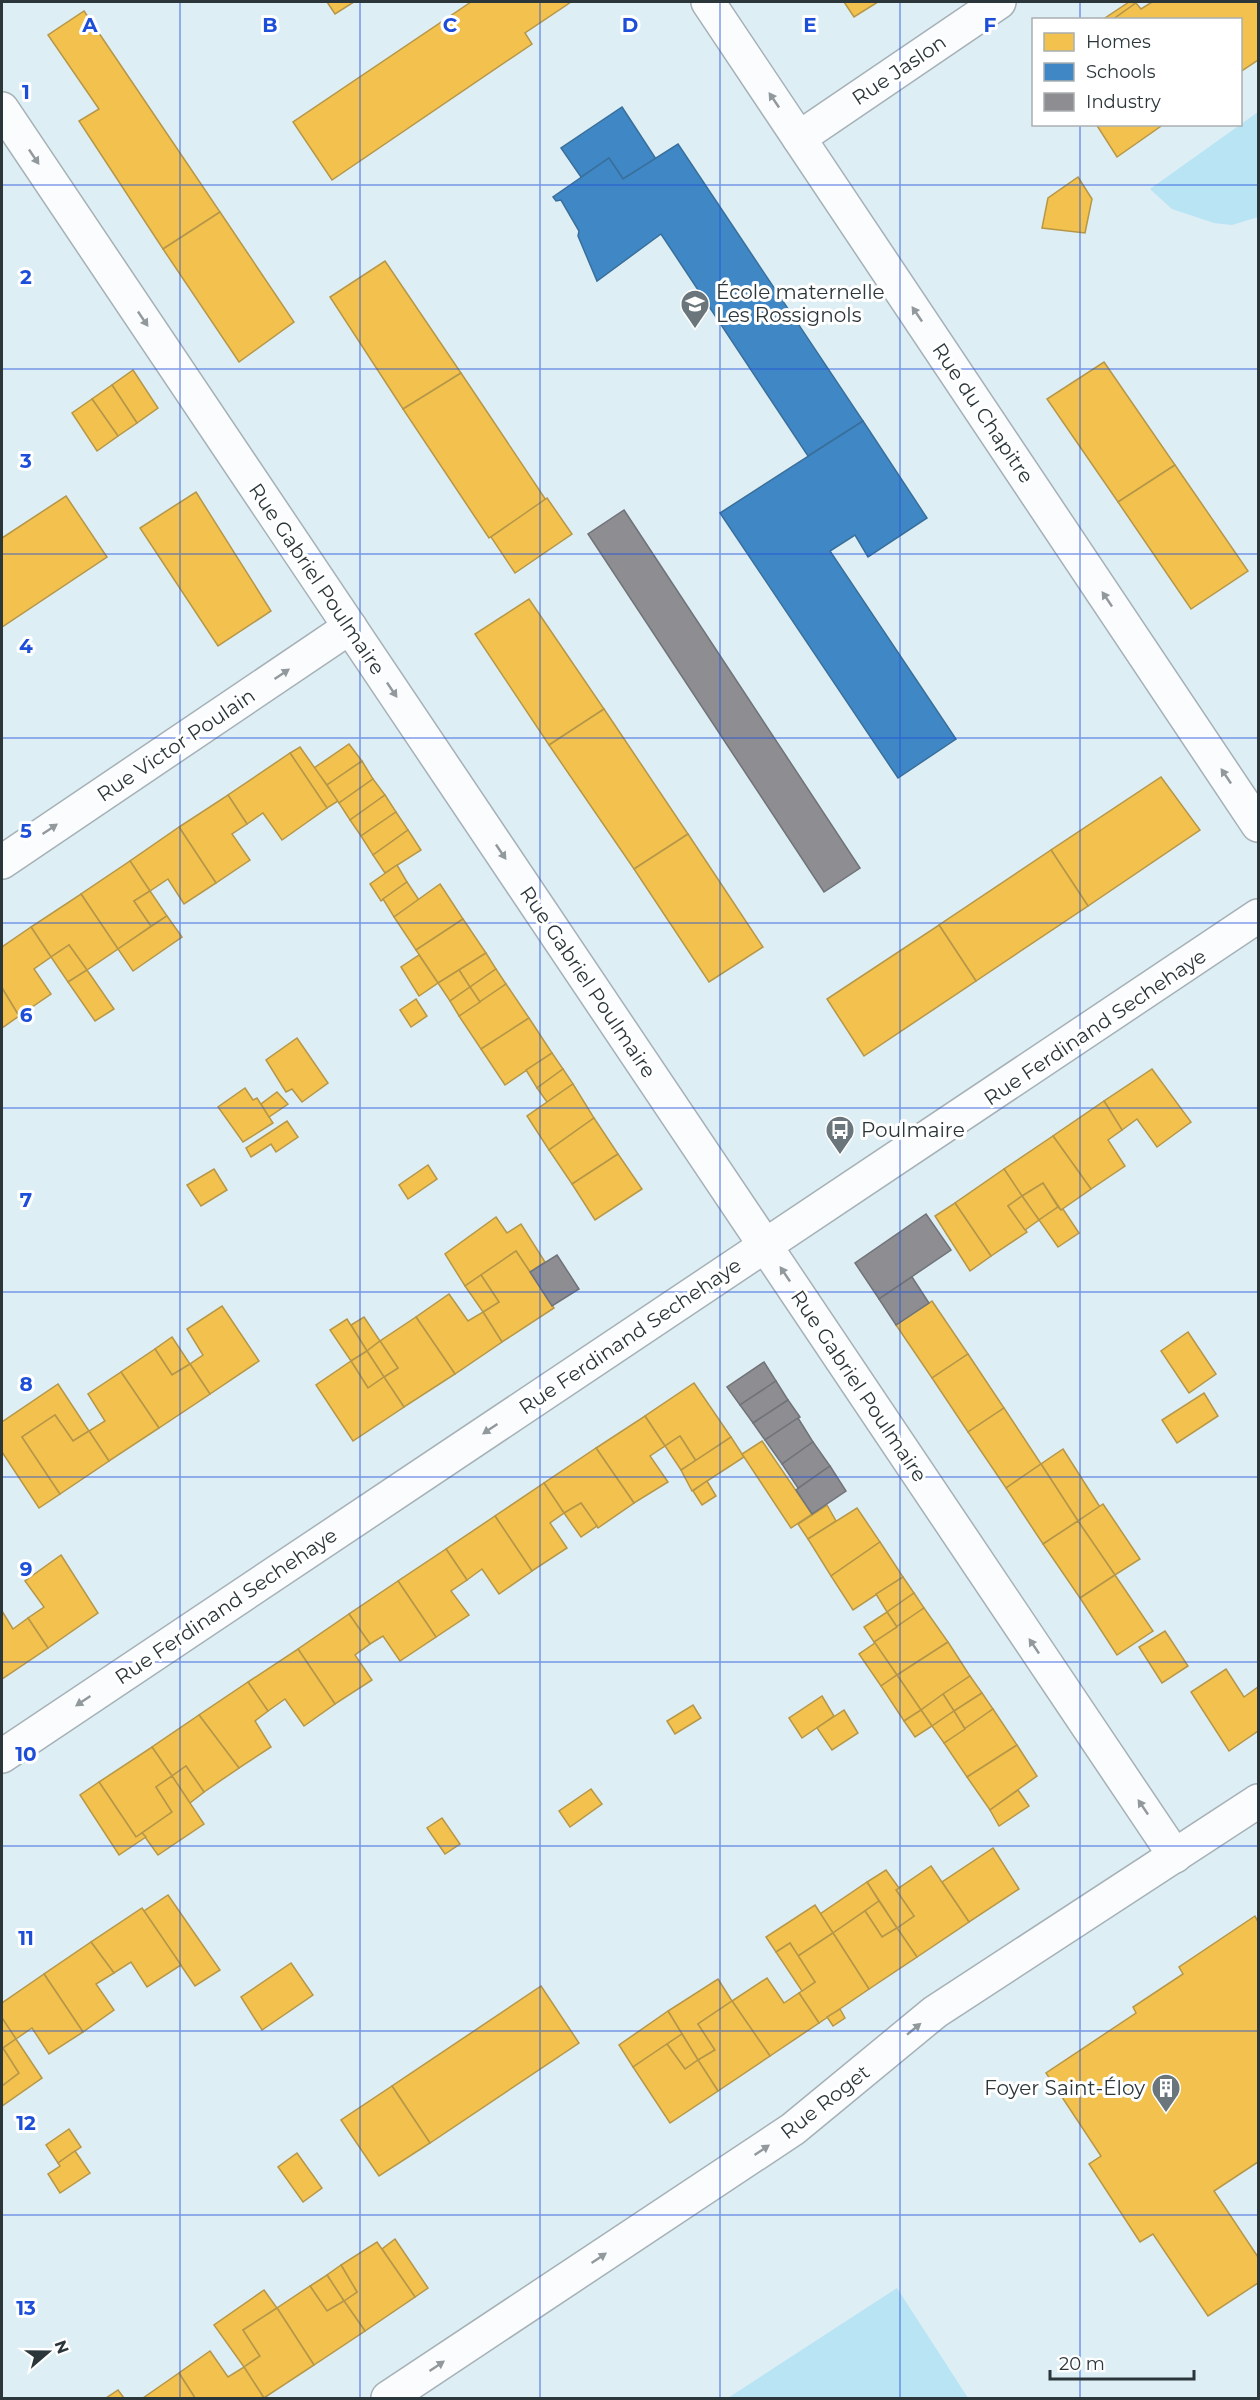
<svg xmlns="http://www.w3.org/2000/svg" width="1260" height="2400" font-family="Montserrat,sans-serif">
	<rect width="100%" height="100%" fill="#deeef5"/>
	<g fill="#b8e4f4">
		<path d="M1258 112V217L1232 225 1214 223 1172 209 1150 189Z"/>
		<path d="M897 2288 968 2398H728Z"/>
	</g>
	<g fill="#f2c14e" stroke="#b69748" stroke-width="1.5">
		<path d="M327 2H354L335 14Z"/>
		<path d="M471 2H571L525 33 532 44 332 180 293 122Z"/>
		<path d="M844 2H878L854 17Z"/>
		<path d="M1129 2 1136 3 1112 20H1102Z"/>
		<path d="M1152 2H1258V60L1240 72V20H1112L1136 3 1141 9Z"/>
		<path d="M84 11 220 212 163 249 79 121 99 109 48 35Z"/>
		<path d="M1096 124H1164L1117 157Z"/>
		<path d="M1078 177 1092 199 1085 233 1042 228 1048 198Z"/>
		<path d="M220 212 294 322 239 362 163 249Z"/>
		<path d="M385 261 461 373 403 409 330 297Z"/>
		<path d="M1104 362 1175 465 1118 502 1047 399Z"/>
		<path d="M133 370 158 408 137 423 112 385Z"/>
		<path d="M461 373 546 500 489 538 403 409Z"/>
		<path d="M112 385 137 423 118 436 92 399Z"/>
		<path d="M92 399 118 436 97 451 72 413Z"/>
		<path d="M1175 465 1248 571 1191 609 1118 502Z"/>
		<path d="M196 492 271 611 218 646 140 528Z"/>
		<path d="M66 496 107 557 2 627V538Z"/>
		<path d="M547 498 572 534 515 573 491 537Z"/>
		<path d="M529 599 604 709 549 745 475 634Z"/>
		<path d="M604 709 688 834 634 869 549 745Z"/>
		<path d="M349 744 362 761 327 785 314 768Z"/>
		<path d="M300 747 338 801 327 808 290 753Z"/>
		<path d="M290 753 327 808 282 840 263 813 247 824 228 795Z"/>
		<path d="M362 761 373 779 339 803 327 785Z"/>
		<path d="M1161 777 1200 830 1088 906 1051 850Z"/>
		<path d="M373 779 385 795 350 820 339 803Z"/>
		<path d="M228 795 247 824 232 834 250 860 216 883 179 827Z"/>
		<path d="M385 795 396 812 361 836 350 820Z"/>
		<path d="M396 812 408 830 373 855 361 836Z"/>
		<path d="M179 827 216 883 184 904 168 879 150 891 130 861Z"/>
		<path d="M408 830 421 850 385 873 373 855Z"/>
		<path d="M688 834 763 947 709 982 634 869Z"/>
		<path d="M1051 850 1088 906 976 981 939 925Z"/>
		<path d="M130 861 150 891 134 901 151 926 118 949 81 894Z"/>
		<path d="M397 865 407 882 381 901 370 884Z"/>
		<path d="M407 882 419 900 394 917 383 899Z"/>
		<path d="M440 884 463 919 416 950 394 917Z"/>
		<path d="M150 891 167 916 151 926 134 901Z"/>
		<path d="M81 894 118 949 87 970 69 945 51 957 31 927Z"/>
		<path d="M167 916 182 937 133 971 118 949Z"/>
		<path d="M463 919 486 953 438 983 416 950Z"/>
		<path d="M939 925 976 981 864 1056 827 999Z"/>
		<path d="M31 927 51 957 34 969 51 994 19 1016 2 988V947Z"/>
		<path d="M69 945 87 970 68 982 51 957Z"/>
		<path d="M486 953 496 969 470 987 459 970Z"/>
		<path d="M419 955 438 983 419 996 401 967Z"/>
		<path d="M496 969 506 984 480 1002 470 987Z"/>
		<path d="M87 970 114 1009 95 1021 68 982Z"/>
		<path d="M459 970 470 987 450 1001 438 983Z"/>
		<path d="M506 984 529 1018 481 1049 459 1016Z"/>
		<path d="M470 987 480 1002 459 1016 450 1001Z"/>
		<path d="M2 988 19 1016 2 1028Z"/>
		<path d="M416 999 427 1016 411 1027 400 1010Z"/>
		<path d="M529 1018 552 1053 505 1085 481 1049Z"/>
		<path d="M297 1038 328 1083 302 1102 292 1089 286 1092 266 1060Z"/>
		<path d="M552 1053 563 1069 537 1088 526 1070Z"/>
		<path d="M563 1069 573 1084 547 1102 537 1088Z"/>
		<path d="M1152 1069 1191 1122 1157 1147 1137 1119 1122 1130 1104 1101Z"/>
		<path d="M573 1084 594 1118 549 1150 527 1116Z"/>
		<path d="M245 1088 253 1100 257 1098 273 1123 243 1142 218 1107Z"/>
		<path d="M277 1092 288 1104 269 1117 261 1104Z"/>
		<path d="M1104 1101 1122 1130 1108 1140 1125 1166 1091 1189 1053 1136Z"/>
		<path d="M594 1118 618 1154 572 1184 549 1150Z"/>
		<path d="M287 1121 298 1137 276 1152 271 1144 251 1157 246 1148Z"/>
		<path d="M1053 1136 1091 1189 1061 1210 1043 1183 1022 1196 1004 1169Z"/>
		<path d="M618 1154 642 1189 595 1220 572 1184Z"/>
		<path d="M428 1165 437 1179 408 1199 399 1185Z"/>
		<path d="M214 1169 227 1190 201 1206 187 1185Z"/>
		<path d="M1004 1169 1022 1196 1008 1206 1027 1232 991 1256 955 1203Z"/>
		<path d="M1043 1183 1058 1207 1039 1220 1022 1196Z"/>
		<path d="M1022 1196 1039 1220 1025 1230 1008 1206Z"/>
		<path d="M955 1203 991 1256 970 1271 935 1216Z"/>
		<path d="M1058 1207 1061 1210 1063 1209 1079 1233 1058 1247 1039 1220Z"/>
		<path d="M496 1217 507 1233 521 1224 545 1262 530 1272 516 1251 465 1286 445 1254Z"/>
		<path d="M516 1251 554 1308 502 1342 483 1312 499 1302 481 1275Z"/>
		<path d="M481 1275 499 1302 483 1312 465 1286Z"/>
		<path d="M449 1294 468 1321 483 1312 502 1342 455 1374 416 1317Z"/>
		<path d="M932 1301 968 1354 932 1378 896 1325Z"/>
		<path d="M222 1306 259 1361 210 1394 190 1364 203 1355 187 1329Z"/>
		<path d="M364 1317 380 1341 367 1351 351 1325Z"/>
		<path d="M416 1317 455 1374 404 1407 384 1377 398 1368 380 1341Z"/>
		<path d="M347 1319 367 1351 351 1361 330 1330Z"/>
		<path d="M1188 1332 1216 1374 1189 1393 1161 1351Z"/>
		<path d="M172 1337 190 1364 172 1375 155 1349Z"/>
		<path d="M380 1341 398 1368 384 1377 367 1351Z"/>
		<path d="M155 1349 172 1375 190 1364 210 1394 159 1428 121 1372Z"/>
		<path d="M367 1351 384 1377 368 1388 351 1361Z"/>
		<path d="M968 1354 1004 1408 968 1432 932 1378Z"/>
		<path d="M351 1361 368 1388 384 1377 404 1407 353 1441 316 1385Z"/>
		<path d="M121 1372 159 1428 109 1461 89 1431 105 1421 88 1394Z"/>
		<path d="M694 1383 731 1437 696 1461 680 1436 665 1446 645 1416Z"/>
		<path d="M58 1384 89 1431 73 1441 55 1415 22 1437 60 1494 39 1508 2 1452V1422Z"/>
		<path d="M1204 1393 1218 1416 1177 1443 1162 1420Z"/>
		<path d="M1004 1408 1041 1464 1006 1488 968 1432Z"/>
		<path d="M55 1415 73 1441 89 1431 109 1461 60 1494 22 1437Z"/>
		<path d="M645 1416 665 1446 650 1456 668 1482 634 1503 596 1448Z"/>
		<path d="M680 1436 696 1461 681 1470 665 1446Z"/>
		<path d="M731 1437 744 1457 692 1491 681 1470Z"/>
		<path d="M762 1441 812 1514 791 1528 742 1454Z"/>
		<path d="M596 1448 634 1503 598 1528 581 1503 564 1513 544 1483Z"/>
		<path d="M1063 1449 1100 1507 1078 1521 1041 1464Z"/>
		<path d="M1041 1464 1078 1521 1043 1544 1006 1488Z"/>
		<path d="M707 1481 716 1496 702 1505 693 1491Z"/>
		<path d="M544 1483 564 1513 550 1523 567 1548 532 1571 495 1516Z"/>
		<path d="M581 1503 597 1526 581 1537 564 1513Z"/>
		<path d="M1103 1504 1140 1559 1115 1575 1078 1521Z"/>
		<path d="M827 1505 836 1521 808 1539 798 1524Z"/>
		<path d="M857 1508 880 1542 831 1576 808 1539Z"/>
		<path d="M495 1516 532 1571 499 1594 482 1569 467 1580 446 1549Z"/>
		<path d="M1078 1521 1115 1575 1080 1598 1043 1544Z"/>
		<path d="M880 1542 903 1577 853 1610 831 1576Z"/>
		<path d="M446 1549 467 1580 451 1591 469 1615 436 1637 398 1581Z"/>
		<path d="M61 1555 98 1613 48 1648 28 1618 44 1607 25 1581Z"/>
		<path d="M1115 1575 1153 1631 1117 1655 1080 1598Z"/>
		<path d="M903 1577 914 1593 887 1612 876 1594Z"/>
		<path d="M398 1581 436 1637 400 1661 383 1636 370 1644 349 1614Z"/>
		<path d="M914 1593 924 1608 897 1627 887 1612Z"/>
		<path d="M924 1608 948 1642 897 1675 874 1642Z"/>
		<path d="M2 1611 13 1629 28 1618 48 1648 2 1679Z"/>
		<path d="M887 1612 897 1627 874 1642 864 1627Z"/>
		<path d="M349 1614 370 1644 355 1655 372 1680 335 1704 298 1649Z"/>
		<path d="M1165 1631 1188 1666 1162 1683 1139 1647Z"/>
		<path d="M948 1642 970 1676 921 1710 897 1675Z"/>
		<path d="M875 1643 897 1675 881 1686 859 1654Z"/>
		<path d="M298 1649 335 1704 304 1726 285 1699 268 1711 248 1682Z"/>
		<path d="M1226 1669 1244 1697 1258 1687V1731L1229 1751 1191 1692Z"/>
		<path d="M897 1675 921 1710 904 1721 881 1686Z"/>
		<path d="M970 1676 982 1693 954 1711 943 1694Z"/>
		<path d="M248 1682 268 1711 255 1721 271 1747 239 1768 199 1715Z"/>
		<path d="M982 1693 993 1709 965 1729 954 1711Z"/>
		<path d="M943 1694 954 1711 932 1726 921 1710Z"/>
		<path d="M822 1696 834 1716 802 1738 789 1718Z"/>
		<path d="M693 1705 701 1718 675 1734 667 1721Z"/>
		<path d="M993 1709 1017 1745 967 1777 944 1743Z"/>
		<path d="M844 1710 858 1733 832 1750 817 1728Z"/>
		<path d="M921 1710 932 1726 915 1737 904 1721Z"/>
		<path d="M954 1711 965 1729 944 1743 932 1726Z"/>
		<path d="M199 1715 239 1768 204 1792 186 1766 172 1776 152 1747Z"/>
		<path d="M1017 1745 1037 1776 990 1810 967 1777Z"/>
		<path d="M152 1747 172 1776 156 1787 172 1812 136 1837 99 1782Z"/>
		<path d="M186 1766 204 1792 190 1803 172 1776Z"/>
		<path d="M172 1776 204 1824 158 1855 142 1833 172 1812 156 1787Z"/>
		<path d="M99 1782 136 1837 142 1833 146 1837 119 1855 80 1795Z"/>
		<path d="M591 1789 602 1804 570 1827 559 1811Z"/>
		<path d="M1018 1790 1029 1806 999 1826 990 1810Z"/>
		<path d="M442 1818 460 1844 445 1854 427 1828Z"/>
		<path d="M993 1848 1019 1889 969 1922 942 1882Z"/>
		<path d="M931 1866 969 1922 917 1957 897 1928 914 1916 896 1890Z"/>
		<path d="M886 1870 899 1888 896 1890 914 1916 897 1928 867 1882Z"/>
		<path d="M867 1882 879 1901 833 1933 820 1914Z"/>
		<path d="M168 1895 220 1970 195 1986 144 1911Z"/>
		<path d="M879 1901 897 1928 882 1937 865 1911Z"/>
		<path d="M815 1905 833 1933 798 1956 790 1943 776 1952 766 1937Z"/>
		<path d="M142 1908 181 1965 147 1987 131 1962 114 1973 91 1942Z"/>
		<path d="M865 1911 882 1937 897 1928 917 1957 869 1989 833 1933Z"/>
		<path d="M1255 1916 1258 1922V2162L1214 2191 1258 2257V2283L1208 2316 1153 2234 1140 2242 1089 2164 1101 2156 1046 2073 1136 2013 1133 2007 1183 1974 1179 1967Z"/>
		<path d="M833 1933 869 1989 819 2023 799 1993 815 1982 798 1956Z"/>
		<path d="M91 1942 114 1973 96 1984 114 2010 83 2032 44 1974Z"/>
		<path d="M790 1943 815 1982 802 1991 776 1952Z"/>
		<path d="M291 1963 313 1995 262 2030 241 1997Z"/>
		<path d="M44 1974 83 2032 49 2054 32 2028 16 2039 2 2018V2003Z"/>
		<path d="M767 1978 784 2003 799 1993 819 2023 770 2056 732 2001Z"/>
		<path d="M718 1979 732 2001 698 2024 715 2050 698 2060 668 2011Z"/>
		<path d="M541 1986 579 2043 430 2143 392 2086Z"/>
		<path d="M732 2001 770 2056 718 2091 698 2060 715 2050 698 2024Z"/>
		<path d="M840 2009 845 2018 833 2026 827 2017Z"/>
		<path d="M668 2011 682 2034 633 2067 619 2045Z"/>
		<path d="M2 2018 16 2039 3 2048 19 2073 2 2086Z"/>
		<path d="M682 2034 698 2060 685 2069 667 2044Z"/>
		<path d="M16 2039 42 2078 2 2106V2086L19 2073 3 2048Z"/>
		<path d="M667 2044 685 2069 698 2060 718 2091 670 2123 633 2067Z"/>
		<path d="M392 2086 430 2143 379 2176 341 2120Z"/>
		<path d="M69 2129 81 2147 58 2163 46 2145Z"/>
		<path d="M75 2151 90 2173 60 2193 48 2174 60 2166 58 2163Z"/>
		<path d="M297 2153 322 2188 303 2202 278 2167Z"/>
		<path d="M395 2239 428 2288 415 2297 382 2249Z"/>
		<path d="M377 2242 415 2297 365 2331 344 2301 357 2292 341 2265Z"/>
		<path d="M341 2265 357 2292 344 2301 327 2275Z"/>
		<path d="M327 2275 344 2301 327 2311 310 2286Z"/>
		<path d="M310 2286 327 2311 344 2301 365 2331 314 2365 277 2308Z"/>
		<path d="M264 2290 277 2308 243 2330 260 2356 244 2367 214 2325Z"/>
		<path d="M277 2308 314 2365 264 2398 244 2367 260 2356 243 2330Z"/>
		<path d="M210 2351 228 2377 244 2367 264 2398H195L179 2373Z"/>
		<path d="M179 2373 195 2398H143Z"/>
		<path d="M118 2390 124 2398H106Z"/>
	</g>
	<g fill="#3f88c5" stroke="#396f9b" stroke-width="1.5">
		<path d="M622 107 656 159 623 179 609 158 581 177 561 148Z"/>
		<path d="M678 144 863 421 808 456 661 234 597 281 578 236 579 231 561 200 556 201 553 197 609 158 623 179Z"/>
		<path d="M863 421 927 518 868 557 855 535 830 551 956 739 898 778 720 513Z"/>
	</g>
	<g fill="#8d8d92" stroke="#707378" stroke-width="1.5">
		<path d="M624 510 860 868 824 892 588 534Z"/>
		<path d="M926 1214 951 1250 879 1299 855 1263Z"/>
		<path d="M557 1255 579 1289 552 1306 530 1272Z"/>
		<path d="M912 1277 929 1303 896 1325 879 1299Z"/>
		<path d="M764 1362 776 1381 740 1405 727 1387Z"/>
		<path d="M776 1381 788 1400 753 1423 740 1405Z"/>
		<path d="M788 1400 800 1417 765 1440 753 1423Z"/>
		<path d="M798 1418 813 1442 782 1464 765 1440Z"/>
		<path d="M813 1442 830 1466 798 1488 782 1464Z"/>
		<path d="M830 1466 846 1491 812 1514 796 1490Z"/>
	</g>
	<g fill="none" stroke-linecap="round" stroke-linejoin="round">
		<g stroke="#a5b1b6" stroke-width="36">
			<g id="street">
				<path d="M708 2 1258 825"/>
				<path d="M2 109 1175 1856"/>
				<path d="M799 138 999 2"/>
				<path d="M2 862 350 627"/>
				<path d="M2 1756 1258 916"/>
				<path d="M388 2398 793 2129 935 2012 1258 1801"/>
			</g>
		</g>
		<use href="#street" stroke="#fafcfe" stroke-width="33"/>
	</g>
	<defs><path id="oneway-solid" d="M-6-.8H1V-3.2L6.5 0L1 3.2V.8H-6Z" transform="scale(1.5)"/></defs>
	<g fill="#92999c">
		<use href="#oneway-solid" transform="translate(774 100) rotate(-124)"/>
		<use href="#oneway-solid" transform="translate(34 157) rotate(56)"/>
		<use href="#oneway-solid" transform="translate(917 314) rotate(-124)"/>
		<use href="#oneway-solid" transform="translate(143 319) rotate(56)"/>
		<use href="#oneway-solid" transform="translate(1107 599) rotate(-124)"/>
		<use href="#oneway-solid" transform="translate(282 674) rotate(-34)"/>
		<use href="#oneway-solid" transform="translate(392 690) rotate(56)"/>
		<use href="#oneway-solid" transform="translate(1226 776) rotate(-124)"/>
		<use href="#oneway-solid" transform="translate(50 829) rotate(-34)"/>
		<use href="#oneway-solid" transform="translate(501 852) rotate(56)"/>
		<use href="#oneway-solid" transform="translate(785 1274) rotate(-124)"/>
		<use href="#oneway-solid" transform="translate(490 1429) rotate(146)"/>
		<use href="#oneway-solid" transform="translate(1034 1646) rotate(-124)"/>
		<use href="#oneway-solid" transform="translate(83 1701) rotate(146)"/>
		<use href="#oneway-solid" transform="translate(1143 1807) rotate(-124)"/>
		<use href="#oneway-solid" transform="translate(914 2029) rotate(-39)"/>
		<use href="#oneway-solid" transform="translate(762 2150) rotate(-34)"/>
		<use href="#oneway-solid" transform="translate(599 2258) rotate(-34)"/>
		<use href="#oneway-solid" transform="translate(437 2366) rotate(-34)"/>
	</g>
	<path fill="none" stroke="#1d4ed8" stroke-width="1.5" stroke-opacity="0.55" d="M180 2V2398M360 2V2398M540 2V2398M720 2V2398M900 2V2398M1080 2V20M1080 124V2398M2 185H1258M2 369H1258M2 554H1258M2 738H1258M2 923H1258M2 1108H1258M2 1292H1258M2 1477H1258M2 1662H1258M2 1846H1258M2 2031H1258M2 2215H1258"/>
	<defs>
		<g id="school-pin" transform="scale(1.5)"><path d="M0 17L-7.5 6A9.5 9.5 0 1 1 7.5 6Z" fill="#6a767b" stroke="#fff"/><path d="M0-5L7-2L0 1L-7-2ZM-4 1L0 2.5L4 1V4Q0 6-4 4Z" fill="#fff"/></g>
		<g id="bus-pin" transform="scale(1.5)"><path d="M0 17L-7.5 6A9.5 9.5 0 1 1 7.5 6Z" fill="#6a767b" stroke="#fff"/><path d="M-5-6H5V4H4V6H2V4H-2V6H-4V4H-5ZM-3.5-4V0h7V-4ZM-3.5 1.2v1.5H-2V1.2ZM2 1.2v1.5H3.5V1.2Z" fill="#fff"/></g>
		<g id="building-pin" transform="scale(1.5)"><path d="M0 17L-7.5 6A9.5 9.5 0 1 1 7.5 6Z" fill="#6a767b" stroke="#fff"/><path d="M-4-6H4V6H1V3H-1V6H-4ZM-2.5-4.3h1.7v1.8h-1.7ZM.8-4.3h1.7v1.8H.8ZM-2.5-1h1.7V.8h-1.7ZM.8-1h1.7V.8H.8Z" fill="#fff"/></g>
	</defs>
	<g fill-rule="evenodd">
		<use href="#school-pin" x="695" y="304"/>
		<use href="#bus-pin" x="840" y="1130"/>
		<use href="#building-pin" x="1166" y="2088"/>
	</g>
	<g text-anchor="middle" stroke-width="6" stroke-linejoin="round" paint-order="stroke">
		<g font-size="20" fill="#2b363a" stroke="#fff">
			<text transform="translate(899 70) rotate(-34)" y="7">Rue Jaslon</text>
			<text transform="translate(983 413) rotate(56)" y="7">Rue du Chapitre</text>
			<text transform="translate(317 579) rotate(56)" y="7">Rue Gabriel Poulmaire</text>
			<text transform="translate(176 745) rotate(-34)" y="7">Rue Victor Poulain</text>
			<text transform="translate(588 982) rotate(56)" y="7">Rue Gabriel Poulmaire</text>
			<text transform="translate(1095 1027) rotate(-34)" y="7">Rue Ferdinand Sechehaye</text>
			<text transform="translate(630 1336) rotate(-34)" y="7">Rue Ferdinand Sechehaye</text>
			<text transform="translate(859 1386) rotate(56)" y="7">Rue Gabriel Poulmaire</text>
			<text transform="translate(226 1606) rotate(-34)" y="7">Rue Ferdinand Sechehaye</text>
			<text transform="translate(825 2102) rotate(-38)" y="7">Rue Roget</text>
		</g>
		<g font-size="20" fill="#2b363a" stroke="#fff" text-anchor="start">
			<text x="716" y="299">École maternelle<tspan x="716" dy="23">Les Rossignols</tspan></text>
			<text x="861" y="1137">Poulmaire</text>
			<text x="1145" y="2095" text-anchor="end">Foyer Saint-Éloy</text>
		</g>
	</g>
	<g font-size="20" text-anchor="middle" font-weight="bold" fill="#1d4ed8" stroke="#fff" stroke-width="6" stroke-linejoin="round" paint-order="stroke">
		<text x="90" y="32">A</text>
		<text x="270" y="32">B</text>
		<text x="450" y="32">C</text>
		<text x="630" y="32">D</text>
		<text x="810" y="32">E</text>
		<text x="990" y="32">F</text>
		<text x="26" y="99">1</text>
		<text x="26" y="284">2</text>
		<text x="26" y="468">3</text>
		<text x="26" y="653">4</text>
		<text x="26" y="838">5</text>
		<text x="26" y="1022">6</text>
		<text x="26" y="1207">7</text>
		<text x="26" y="1391">8</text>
		<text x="26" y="1576">9</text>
		<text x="26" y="1761">10</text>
		<text x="26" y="1945">11</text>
		<text x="26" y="2130">12</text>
		<text x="26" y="2315">13</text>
	</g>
	<rect width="1260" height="2400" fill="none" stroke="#2b363a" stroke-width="6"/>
	<rect x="1032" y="18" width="210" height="108" fill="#ffffff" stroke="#aaafb0" stroke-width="1.5"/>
	<rect x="1044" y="33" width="30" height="18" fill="#f2c14e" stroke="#aaafb0" stroke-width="1.5"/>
	<text x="1086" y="48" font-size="18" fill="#2b363a">Homes</text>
	<rect x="1044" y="63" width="30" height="18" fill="#3f88c5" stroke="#aaafb0" stroke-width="1.5"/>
	<text x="1086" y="78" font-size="18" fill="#2b363a">Schools</text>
	<rect x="1044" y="93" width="30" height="18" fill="#8d8d92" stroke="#aaafb0" stroke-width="1.5"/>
	<text x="1086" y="108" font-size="18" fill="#2b363a">Industry</text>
	<g transform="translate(48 2352) rotate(70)" stroke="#ffffff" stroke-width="4.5" paint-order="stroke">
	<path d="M0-4.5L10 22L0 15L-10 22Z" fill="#2b363a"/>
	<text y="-9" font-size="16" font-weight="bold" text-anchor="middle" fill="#2b363a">N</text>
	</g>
	<path d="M1050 2370v9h144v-9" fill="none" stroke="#2b363a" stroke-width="3"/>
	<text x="1059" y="2370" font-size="18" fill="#2b363a" stroke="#ffffff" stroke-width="4.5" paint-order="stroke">20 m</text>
</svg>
